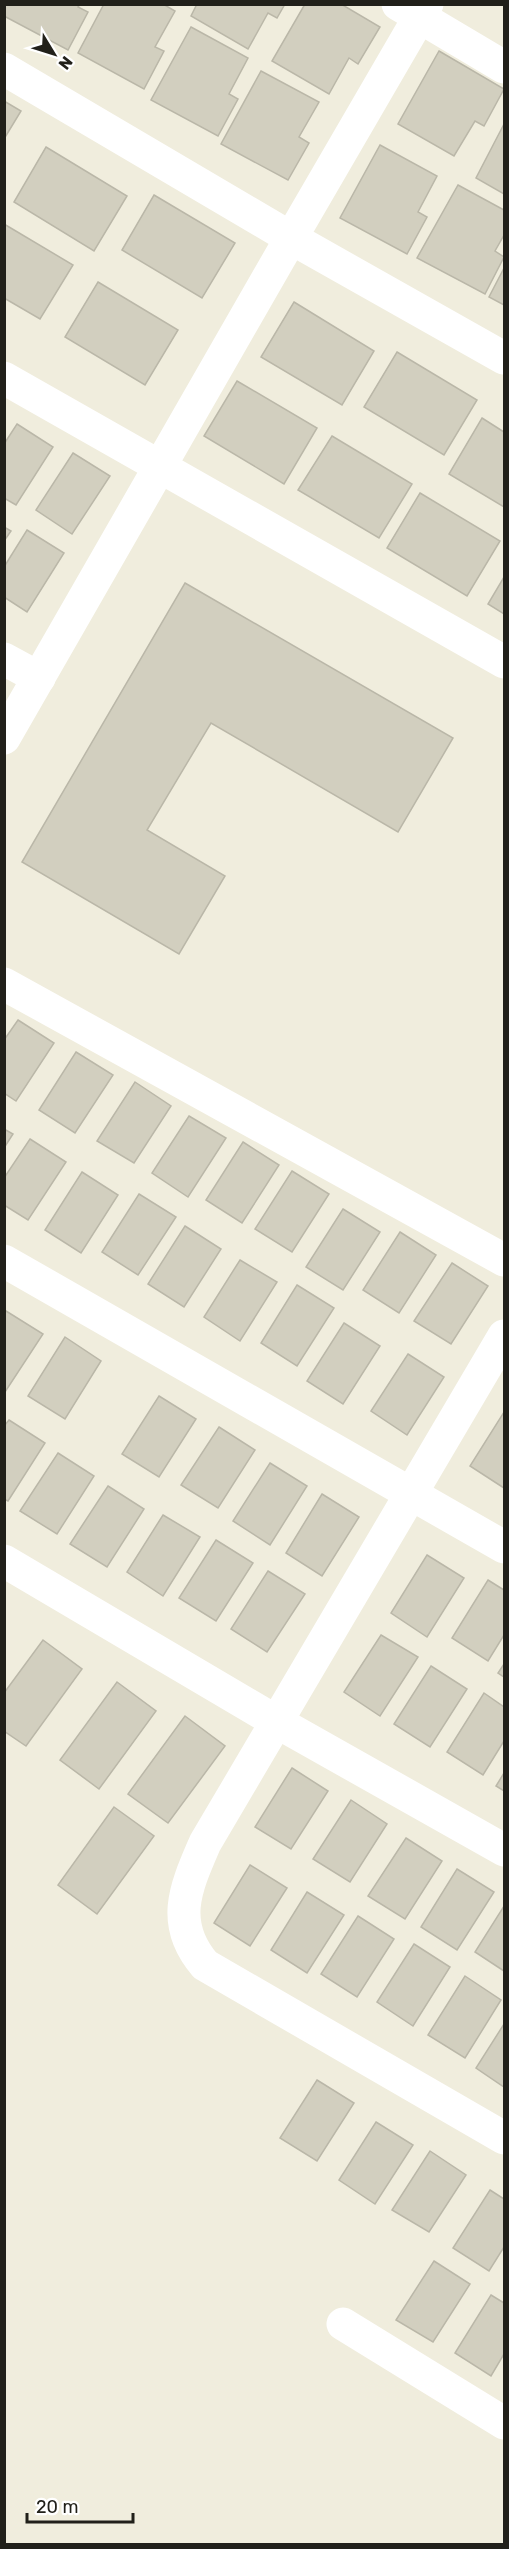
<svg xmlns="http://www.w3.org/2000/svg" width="509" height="2549" font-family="Rubik,sans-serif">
	<rect width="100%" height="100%" fill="#f0eddd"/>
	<g fill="#d2cfbf" stroke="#bab7a8" stroke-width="1.5">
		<path d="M5 4H80L78 7 88 12 68 50 4 16Z"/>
		<path d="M104 4H163L175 11 155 47 164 51 144 89 78 53Z"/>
		<path d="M197 4H285L277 18 268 13 248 49 191 16Z"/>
		<path d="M305 4H341L380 27 358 64 349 58 329 94 272 61Z"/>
		<path d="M191 27 248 58 229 94 238 99 218 136 151 100Z"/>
		<path d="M439 51 504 89 484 126 475 121 454 156 398 124Z"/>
		<path d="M261 71 319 102 299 137 309 143 288 180 221 144Z"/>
		<path d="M4 101 21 111 4 139Z"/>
		<path d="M504 124V194L476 178Z"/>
		<path d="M380 145 437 176 418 212 427 217 407 254 340 218Z"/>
		<path d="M46 147 127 196 94 251 14 202Z"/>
		<path d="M458 185 504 210V235L495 251 504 257 485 294 417 258Z"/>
		<path d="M154 195 235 243 202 298 122 250Z"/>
		<path d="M4 224 73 265 40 319 4 298Z"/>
		<path d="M504 268V305L489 297Z"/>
		<path d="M98 282 178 330 145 385 65 337Z"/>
		<path d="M294 302 374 351 342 405 261 357Z"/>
		<path d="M397 352 477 400 444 455 364 407Z"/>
		<path d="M237 381 317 428 284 484 204 436Z"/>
		<path d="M482 418 504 432V507L449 474Z"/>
		<path d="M17 424 53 447 16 505 4 498V444Z"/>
		<path d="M332 436 412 484 379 538 298 490Z"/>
		<path d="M73 453 110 476 72 534 36 510Z"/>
		<path d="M420 493 500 541 467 596 387 548Z"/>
		<path d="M4 527 11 531 4 541Z"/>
		<path d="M27 530 64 553 27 612 4 597V567Z"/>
		<path d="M504 577V614L488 604Z"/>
		<path d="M185 583 453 738 398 832 211 723 147 830 225 876 179 954 22 862Z"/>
		<path d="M18 1020 54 1043 16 1101 4 1093V1040Z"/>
		<path d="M76 1052 113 1075 75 1133 39 1110Z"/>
		<path d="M135 1082 171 1106 134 1163 97 1141Z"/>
		<path d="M189 1116 226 1138 188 1197 152 1173Z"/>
		<path d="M4 1129 13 1134 4 1148Z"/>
		<path d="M30 1139 66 1162 28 1220 4 1205V1178Z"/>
		<path d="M243 1142 279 1165 242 1223 206 1200Z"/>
		<path d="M292 1171 329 1194 292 1252 255 1229Z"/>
		<path d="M82 1172 118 1195 81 1253 45 1230Z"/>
		<path d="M139 1194 176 1217 138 1275 102 1252Z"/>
		<path d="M343 1209 380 1232 343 1290 306 1267Z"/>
		<path d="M185 1226 221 1249 184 1307 148 1284Z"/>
		<path d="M400 1232 436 1255 399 1313 363 1290Z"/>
		<path d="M240 1260 277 1282 240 1341 204 1317Z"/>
		<path d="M452 1263 488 1286 451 1344 414 1321Z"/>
		<path d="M297 1285 334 1308 297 1366 261 1343Z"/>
		<path d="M6 1311 43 1334 5 1392 4 1313Z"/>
		<path d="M344 1323 380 1346 343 1404 307 1381Z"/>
		<path d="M65 1337 101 1361 65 1419 28 1396Z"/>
		<path d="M408 1354 444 1377 407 1435 371 1411Z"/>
		<path d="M159 1396 196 1419 159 1477 122 1454Z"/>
		<path d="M504 1412V1488L470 1466Z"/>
		<path d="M9 1420 45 1443 8 1501 4 1499V1426Z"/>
		<path d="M219 1427 255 1450 218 1508 181 1485Z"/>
		<path d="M58 1453 94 1476 57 1534 20 1511Z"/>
		<path d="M270 1463 307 1486 270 1545 233 1521Z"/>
		<path d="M108 1486 144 1509 107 1567 70 1544Z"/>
		<path d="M322 1494 359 1517 322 1576 286 1553Z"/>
		<path d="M163 1515 200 1537 163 1596 127 1572Z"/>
		<path d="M216 1540 253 1563 216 1621 179 1598Z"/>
		<path d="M427 1555 464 1578 427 1637 391 1613Z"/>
		<path d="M268 1571 305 1594 267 1652 231 1629Z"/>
		<path d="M488 1580 504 1590V1635L488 1661 452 1638Z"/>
		<path d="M381 1635 418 1657 380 1716 344 1692Z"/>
		<path d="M43 1640 82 1669 26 1746 4 1731V1693Z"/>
		<path d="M504 1664V1677L498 1673Z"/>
		<path d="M431 1666 467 1689 430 1747 394 1724Z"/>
		<path d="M117 1682 156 1711 99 1789 60 1760Z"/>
		<path d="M484 1693 504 1707V1741L483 1775 447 1752Z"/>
		<path d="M185 1716 225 1746 168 1823 128 1794Z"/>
		<path d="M292 1768 328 1791 291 1849 255 1827Z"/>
		<path d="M504 1773V1791L496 1786Z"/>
		<path d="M351 1800 387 1824 350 1882 313 1859Z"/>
		<path d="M114 1807 154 1836 97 1914 58 1885Z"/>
		<path d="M406 1838 442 1861 405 1919 368 1896Z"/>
		<path d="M250 1865 287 1888 250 1946 214 1923Z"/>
		<path d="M457 1869 494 1892 457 1950 421 1927Z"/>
		<path d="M307 1892 344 1915 307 1973 271 1950Z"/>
		<path d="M504 1906V1971L475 1952Z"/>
		<path d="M358 1916 394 1939 357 1997 321 1974Z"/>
		<path d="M414 1944 450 1967 413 2026 377 2002Z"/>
		<path d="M465 1976 501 2000 465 2058 428 2035Z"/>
		<path d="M504 2024V2087L476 2068Z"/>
		<path d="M317 2080 354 2103 317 2161 280 2138Z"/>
		<path d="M376 2122 413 2145 375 2204 339 2180Z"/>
		<path d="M430 2151 466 2175 429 2232 392 2210Z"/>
		<path d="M490 2190 504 2199V2247L489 2271 453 2248Z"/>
		<path d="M434 2261 470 2284 433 2342 396 2320Z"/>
		<path d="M491 2295 504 2303V2354L491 2376 455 2353Z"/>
	</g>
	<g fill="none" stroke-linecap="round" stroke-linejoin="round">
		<g stroke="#fff" stroke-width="33">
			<path d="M398 4 504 67"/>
			<path d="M427 4 291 238 504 358"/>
			<path d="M4 69 291 238 4 738"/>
			<path d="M4 378 504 662"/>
			<path d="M4 659 39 678"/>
			<path d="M4 984 504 1260"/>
			<path d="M4 1261 504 1547"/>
			<path d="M504 1336 205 1843C186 1887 169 1923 205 1965L504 2138"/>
			<path d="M4 1561 277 1722 504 1850"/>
			<path d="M343 2324 504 2423"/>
		</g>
	</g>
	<rect width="509" height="2549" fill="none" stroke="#21201a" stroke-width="12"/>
	<g transform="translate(54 54) rotate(128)" stroke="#ffffff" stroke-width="4.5" paint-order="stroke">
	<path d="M0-4.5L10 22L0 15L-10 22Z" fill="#21201a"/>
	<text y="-9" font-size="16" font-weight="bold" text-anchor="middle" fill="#21201a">N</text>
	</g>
	<path d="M27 2513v9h106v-9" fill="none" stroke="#21201a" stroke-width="3"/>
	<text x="36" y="2513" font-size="18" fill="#21201a" stroke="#ffffff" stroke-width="4.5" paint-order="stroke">20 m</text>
</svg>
